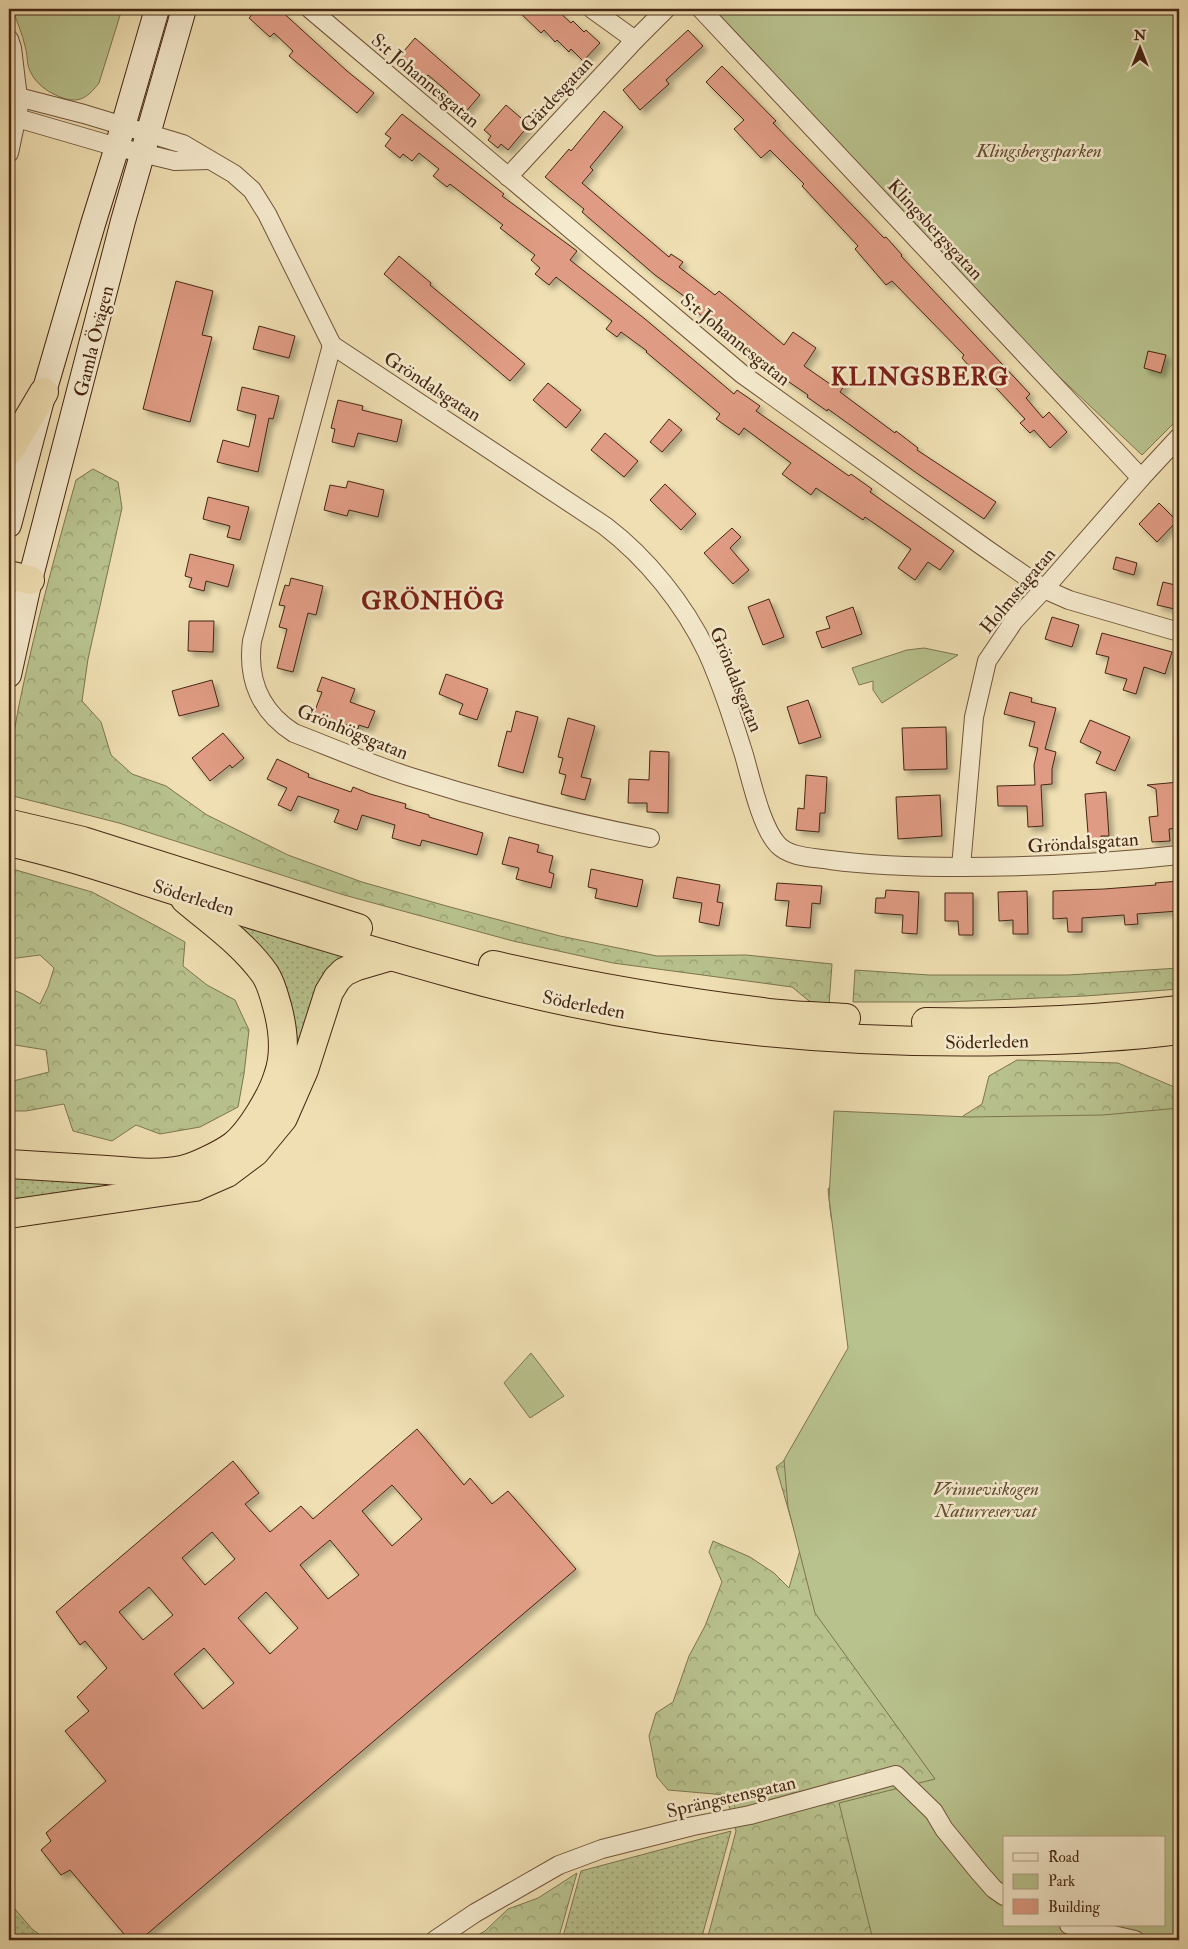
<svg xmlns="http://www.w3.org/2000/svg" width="1188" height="1949" font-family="'IM FELL Double Pica',serif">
	<defs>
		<pattern id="grass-dots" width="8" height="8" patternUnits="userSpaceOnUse" patternTransform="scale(1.25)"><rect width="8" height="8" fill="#b8c28d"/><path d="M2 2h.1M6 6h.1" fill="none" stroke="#979d72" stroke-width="1.8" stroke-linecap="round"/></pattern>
		<pattern id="forest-crowns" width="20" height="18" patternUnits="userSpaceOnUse" patternTransform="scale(1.25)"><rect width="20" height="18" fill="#b8c28d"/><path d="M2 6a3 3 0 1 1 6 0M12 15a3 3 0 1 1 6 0" fill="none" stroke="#979d72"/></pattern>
		<filter id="shadow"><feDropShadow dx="4.5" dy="4.5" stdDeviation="2.5" flood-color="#0004"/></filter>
	</defs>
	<rect width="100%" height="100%" fill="#efdfb2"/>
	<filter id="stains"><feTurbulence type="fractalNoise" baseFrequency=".004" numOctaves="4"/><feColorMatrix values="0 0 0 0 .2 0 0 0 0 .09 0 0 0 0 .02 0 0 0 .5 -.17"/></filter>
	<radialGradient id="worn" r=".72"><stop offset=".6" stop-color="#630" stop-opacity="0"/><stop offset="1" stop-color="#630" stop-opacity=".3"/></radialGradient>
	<g fill="url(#grass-dots)" stroke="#7e7450">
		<path d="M217 915 354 955 331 968 323 980 295 1075 280 1108 265 1132 240 1158 206 1174 177 1183 72 1191 9 1205V1173C39 1174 69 1176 100 1177 131 1178 164 1180 194 1171 258 1154 302 1077 289 1013 281 971 249 939 217 915Z"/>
		<path d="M731 1831 701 1940H562L581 1871Z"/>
		<path d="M9 1902 32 1929 47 1940H9Z"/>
	</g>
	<g fill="url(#forest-crowns)" stroke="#7e7450" fill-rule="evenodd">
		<path d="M93 469 118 482 122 508 88 659 82 701 101 722 111 755 132 774 166 786 207 815 288 855 362 882 450 907 560 936 657 956 746 955 832 964 829 1005 809 1001 792 987 613 963 513 941 344 895 119 823 9 795C9 750 18 707 28 664 42 602 59 541 76 480Z"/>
		<path d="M9 868 92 892 160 928 185 942 183 966 207 985 235 1000 249 1030 244 1074 238 1107 200 1127 160 1134 136 1125 112 1141 73 1131 64 1104 26 1111H9V1082L49 1072 46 1050 9 1044V988L23 994 40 1004 48 987 54 968 40 955 9 959Z"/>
		<path d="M1179 968V989L1085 996 946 1002H853L855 970 929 975H1068Z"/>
		<path d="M1017 1060 1118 1063 1179 1089V1940H707L736 1831 726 1795 668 1790 657 1777 649 1736 656 1713 673 1702 689 1656 705 1626 722 1582 709 1552 713 1541 750 1557 774 1573 789 1588 800 1550 776 1467 800 1448 908 1475 831 1217 828 1189 841 1174 948 1154 963 1116 982 1104 989 1076ZM1004 1838H1164V1925H1004Z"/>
		<path d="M577 1873 558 1940H469L485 1931 508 1909 538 1898Z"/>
	</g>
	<g fill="#b8c28d" stroke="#7e7450" fill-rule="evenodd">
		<path d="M12 9H122L99 83C89 96 80 104 63 98 48 93 32 82 28 65 27 59 27 52 25 46 22 33 17 21 12 9Z"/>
		<path d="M716 9H1179V418L1142 455 1052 370 717 12Z"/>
		<path d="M924 648 958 655 882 703 873 690V681L859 685 852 668 907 650Z"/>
		<path d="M1179 1108V1940H873L839 1803 935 1779 815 1613 788 1507 784 1460 848 1348 829 1198 834 1111 969 1117 1103 1115ZM1004 1838H1164V1925H1004Z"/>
		<path d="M531 1353 564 1396 530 1418 504 1383Z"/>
	</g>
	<g fill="#df9b83" stroke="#452612" fill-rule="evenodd" filter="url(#shadow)">
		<path d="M257 9H279L347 71 374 93 357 113 289 56 293 51 274 33 270 37 249 18Z"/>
		<path d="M516 9H556L571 23 573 21 584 32 586 30 600 43 583 61 571 49 569 52 557 40 555 42 544 30 541 33Z"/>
		<path d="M688 30 703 46 666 80 669 84 640 110 623 90Z"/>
		<path d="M415 38 480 95 464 114 444 97 448 92 428 75 426 78 414 67 412 70 398 58Z"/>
		<path d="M722 66 776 121 773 123 884 238 886 237 902 255 901 256 1030 394 1026 398 1043 418 1049 412 1067 432 1050 448 1034 430 1030 433 1020 423 1025 419 984 375 980 378 962 358 964 355 892 281 886 285 855 249 858 246 802 186 804 184 770 150 761 158 734 129 744 120 706 82Z"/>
		<path d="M506 105 529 125 508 150 501 144 498 148 488 140 491 136 484 130Z"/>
		<path d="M604 111 623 127 590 167 593 170 582 183 669 257 671 254 683 262 679 267 715 295 719 291 784 345 793 332 816 348 804 366 830 384 836 376 846 383 840 392 895 433 896 431 918 448 917 450 996 502 984 519 918 474 828 409 827 411 807 397 808 395 748 354 747 355 689 305 692 302 655 275 582 212 584 209 545 177 569 149 571 151Z"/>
		<path d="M402 114 504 194 502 196 577 251 570 260 645 319 734 394 737 390 760 406 756 411 849 476 851 474 872 489 870 492 954 551 940 570 928 562 915 580 898 568 911 549 865 517 863 520 816 488 811 495 782 474 791 463 744 428 739 435 716 419 720 414 646 352 647 351 621 332 617 337 606 329 612 321 556 277 549 285 535 274 540 268 531 260 535 255 500 228 503 225 450 184 447 187 433 176 439 169 419 153 412 161 403 154 400 158 385 146 391 138 385 134Z"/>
		<path d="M399 256 431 283 430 285 525 364 510 381 384 274Z"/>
		<path d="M176 281 213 291 202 335 212 337 190 422 143 409Z"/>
		<path d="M259 326 295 336 289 358 253 349Z"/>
		<path d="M1148 351 1166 355 1161 373 1144 368Z"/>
		<path d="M548 383 581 410 566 428 533 400Z"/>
		<path d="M242 387 279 396 273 419 269 418 258 472 217 462 223 440 249 447 256 415 237 410Z"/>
		<path d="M338 400 363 406 362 410 402 420 397 442 358 433 354 447 332 442 335 429 331 428Z"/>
		<path d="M669 419 682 430 662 452 650 442Z"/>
		<path d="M605 433 638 461 624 477 591 450Z"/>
		<path d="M348 481 384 490 378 517 349 510 347 516 324 510 330 485 346 488Z"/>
		<path d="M665 484 696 514 681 530 650 500Z"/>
		<path d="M208 497 249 507 240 540 227 537 230 526 203 519Z"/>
		<path d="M1159 503 1177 521 1157 542 1139 524Z"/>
		<path d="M732 528 741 537 730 548 749 570 733 584 704 553Z"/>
		<path d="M190 554 234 565 228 587 206 581 204 591 189 587 192 578 185 576Z"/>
		<path d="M1116 557 1137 563 1134 575 1113 569Z"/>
		<path d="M291 578 323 586 316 615 308 613 293 672 277 668 287 629 279 627 285 606 279 605 285 585 289 586Z"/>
		<path d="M1163 582 1179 586V610L1157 605Z"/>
		<path d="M769 599 784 637 763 645 748 607Z"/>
		<path d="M853 607 862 634 822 648 816 632 830 628 826 617Z"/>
		<path d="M1052 617 1079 625 1072 647 1045 639Z"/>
		<path d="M189 621H214L213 652 188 651Z"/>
		<path d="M1102 633 1172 652 1165 674 1144 667 1136 694 1123 690 1127 679 1105 673 1109 657 1096 654Z"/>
		<path d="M446 674 488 689 477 720 459 714 463 704 439 694Z"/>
		<path d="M322 677 355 689 350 702 375 711 368 728 359 725 358 729 314 713 322 692 317 691Z"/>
		<path d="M212 680 219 706 179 716 172 691Z"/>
		<path d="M1010 692 1032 698 1031 702 1056 708 1045 749 1056 752 1052 769V784L1041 785 1043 826 1028 827 1027 806H998L997 786 1035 785 1034 765 1038 748 1029 746 1035 722 1004 714Z"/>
		<path d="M808 700 821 737 799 744 787 707Z"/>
		<path d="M516 711 538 717 523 773 498 766 507 731 511 732Z"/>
		<path d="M568 718 595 726 581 777 591 779 585 800 561 794 566 775 559 773 563 758 558 757Z"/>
		<path d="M1090 720 1130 737 1115 771 1096 763 1101 752 1080 742Z"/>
		<path d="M946 727 947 769 904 770 902 728Z"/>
		<path d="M223 733 244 758 232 768 230 765 210 781 192 758Z"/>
		<path d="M650 751 669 752 668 813 647 812V803H628L629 779 649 780Z"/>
		<path d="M277 759 309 774 308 777 351 792 353 787 370 794 406 804 405 808 429 815V817L483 833 477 855 422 840 420 846 392 838 395 825 362 815 357 830 334 822 339 810 298 796 291 811 278 805 287 788 267 779Z"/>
		<path d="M806 775 827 777 825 813H820L819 832 796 830 798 808 804 809Z"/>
		<path d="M1179 782V828L1169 829 1170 841 1152 842 1149 817 1158 816 1156 789 1147 785Z"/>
		<path d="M1106 792 1109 836H1101V845L1089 846 1085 794Z"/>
		<path d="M940 795 942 836 898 839 896 797Z"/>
		<path d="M509 837 539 845 537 852 553 856 549 872 554 874 551 888 516 879 519 868 502 864Z"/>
		<path d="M591 869 643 880 637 907 595 898 597 889 588 887Z"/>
		<path d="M677 877 720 885 717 902 723 903 719 926 699 922 702 903 673 898Z"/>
		<path d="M1179 881V911L1137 914 1138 924 1125 925 1124 915 1082 918V932H1068L1067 918 1053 919V891L1104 889 1156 885 1155 883Z"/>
		<path d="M777 883 822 886 820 904 812 903 810 928 786 926 789 901 775 900Z"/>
		<path d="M886 890 919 892 917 934 902 933 903 915 875 913 876 898H885Z"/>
		<path d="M1027 891 1028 934H1013V920L999 921 998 892Z"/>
		<path d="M945 893H973V935H959L958 921H945Z"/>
		<path d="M417 1429 464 1485 470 1478 492 1504 508 1491 576 1569 140 1940H129L70 1870 61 1875 41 1850 51 1841 46 1833 106 1781 65 1731 89 1711 77 1697 107 1668 85 1641 80 1645 56 1612 233 1461 259 1493 245 1504 270 1532 301 1506 313 1519ZM392 1485 422 1519 392 1546 362 1511ZM212 1532 235 1559 205 1585 182 1558ZM330 1540 359 1575 328 1599 300 1565ZM149 1587 173 1615 143 1640 119 1612ZM266 1592 298 1628 270 1654 238 1618ZM204 1648 234 1683 203 1709 174 1674Z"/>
	</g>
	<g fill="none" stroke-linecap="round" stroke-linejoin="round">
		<g stroke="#70543a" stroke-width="20">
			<g id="minor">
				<path d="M310 9 742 374 985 548 1044 589 1069 600 1179 632"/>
				<path d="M592 9 635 40 666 9"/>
				<path d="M701 9 1141 478"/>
				<path d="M9 39 12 48 19 106 9 153"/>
				<path d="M18 97 84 114 183 144 234 174 252 190 267 214 332 345 605 526C647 558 684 604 707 652 722 685 733 720 744 755 751 779 761 827 778 845 791 858 813 857 830 860 874 866 917 867 962 867 1035 867 1107 863 1179 855"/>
				<path d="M17 118 117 147 175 161 208 160"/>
				<path d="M508 177 635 40"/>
				<path d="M332 345 252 641C247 680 261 712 294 733 333 748 372 765 411 777 490 802 569 822 650 838"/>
				<path d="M961 867 974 717 987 661 1014 621 1044 589 1141 478 1179 437"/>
				<path d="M1069 1925 1135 1940"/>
				<path d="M435 1940 475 1913 559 1865 602 1849 693 1826 750 1815 896 1775 934 1812 944 1829 979 1872 994 1889 1004 1896"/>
			</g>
		</g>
		<g stroke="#452612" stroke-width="26">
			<g id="secondary">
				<path d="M9 525 44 392 93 224 117 147 157 9"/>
				<path d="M9 675 30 580 123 221 184 9"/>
			</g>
		</g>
		<g stroke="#452612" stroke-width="30">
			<g id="trunk">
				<path d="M9 451 44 392"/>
				<path d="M9 575 30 580"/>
				<path d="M11 824 83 841 358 928"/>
				<path d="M9 842C73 856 136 879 199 898 285 925 371 951 458 975 637 1025 826 1045 1011 1041 1068 1040 1123 1037 1179 1030"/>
				<path d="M493 965C582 985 672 1001 763 1012 790 1016 818 1016 846 1018"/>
				<path d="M926 1022C1011 1024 1095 1020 1179 1010"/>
				<path d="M9 1164C41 1166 74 1168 107 1170 131 1172 158 1175 182 1170 196 1167 222 1154 233 1146 250 1133 272 1096 278 1076 286 1054 283 1028 277 1006 274 995 271 983 265 974 244 944 212 922 185 899"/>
				<path d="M9 1214 195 1187 227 1173 255 1152 283 1118 304 1070 329 992 337 979 344 972 357 966 391 956"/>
			</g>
		</g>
		<use href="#minor" stroke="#f5eacd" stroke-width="18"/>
		<use href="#secondary" stroke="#f5eacd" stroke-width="24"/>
		<use href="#trunk" stroke="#efdfb2" stroke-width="28"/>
	</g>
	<g text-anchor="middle" stroke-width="5" stroke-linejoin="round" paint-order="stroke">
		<g font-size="19" fill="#452612" stroke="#f5eacd">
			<text transform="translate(426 80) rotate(40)" y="7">S:t Johannesgatan</text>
			<text transform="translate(556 94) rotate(-47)" y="7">Gärdesgatan</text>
			<text transform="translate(936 229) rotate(47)" y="7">Klingsbergsgatan</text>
			<text transform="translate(736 339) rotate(39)" y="7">S:t Johannesgatan</text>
			<text transform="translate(93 341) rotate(-76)" y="7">Gamla Övägen</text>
			<text transform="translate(433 386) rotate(33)" y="7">Gröndalsgatan</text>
			<text transform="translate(1017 590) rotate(-50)" y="7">Holmstagatan</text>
			<text transform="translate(737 679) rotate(68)" y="7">Gröndalsgatan</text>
			<text transform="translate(353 731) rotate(22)" y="7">Grönhögsgatan</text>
			<text transform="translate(1083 842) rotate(-4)" y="7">Gröndalsgatan</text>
			<text transform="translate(194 897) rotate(17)" y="7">Söderleden</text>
			<text transform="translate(584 1004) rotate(11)" y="7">Söderleden</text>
			<text transform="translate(987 1041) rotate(-1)" y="7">Söderleden</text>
			<text transform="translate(731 1796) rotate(-13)" y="7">Sprängstensgatan</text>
		</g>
		<g font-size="19" font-style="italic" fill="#624d31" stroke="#f5eacd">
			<text x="1039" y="157">Klingsbergsparken</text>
			<text x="986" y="1495">Vrinneviskogen<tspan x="986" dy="22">Naturreservat</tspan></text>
		</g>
		<g font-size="24" font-weight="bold" letter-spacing="1" fill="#7a1f14" stroke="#f5eacd">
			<text x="920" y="385">KLINGSBERG</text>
			<text x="433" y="609">GRÖNHÖG</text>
		</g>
	</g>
	<rect width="1188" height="1949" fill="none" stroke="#efdfb2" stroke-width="30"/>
	<rect x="10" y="10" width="1168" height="1929" fill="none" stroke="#452612" stroke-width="2.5"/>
	<rect x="15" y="15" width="1158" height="1919" fill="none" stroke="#452612"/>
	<rect x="1003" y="1836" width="162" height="90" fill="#f5eacd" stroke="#af9c82"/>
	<rect x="1013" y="1853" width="25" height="8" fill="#f5eacd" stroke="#af9c82"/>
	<text x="1048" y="1862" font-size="15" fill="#452612">Road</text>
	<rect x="1013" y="1874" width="25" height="15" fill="#b8c28d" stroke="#af9c82"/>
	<text x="1048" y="1886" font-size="15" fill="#452612">Park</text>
	<rect x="1013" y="1899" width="25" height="15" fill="#df9b83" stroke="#af9c82"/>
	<text x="1048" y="1912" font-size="15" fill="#452612">Building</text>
	<g transform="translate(1140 48)" stroke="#f5eacd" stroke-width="4" paint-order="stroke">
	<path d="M0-4L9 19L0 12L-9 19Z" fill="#452612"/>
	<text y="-8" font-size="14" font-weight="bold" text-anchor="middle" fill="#452612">N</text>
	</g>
	<rect width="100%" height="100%" filter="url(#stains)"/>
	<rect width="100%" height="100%" fill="url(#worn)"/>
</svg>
